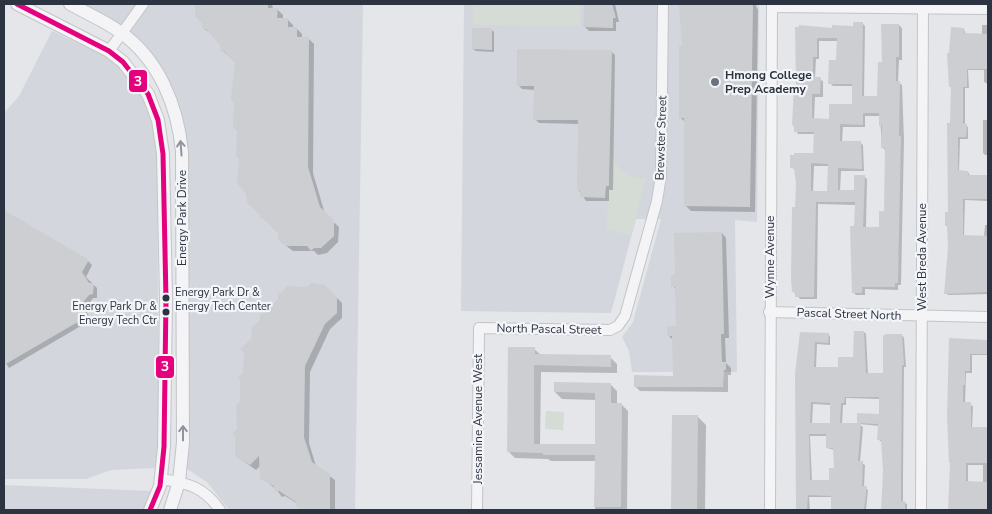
<svg xmlns="http://www.w3.org/2000/svg" width="992" height="514" font-family="'Nunito Sans',sans-serif">
	<rect width="100%" height="100%" fill="#e4e6e9"/>
	<g fill="#d3d6dc">
		<path d="M85 4H363L355 510H229L207 482 187 469 189 157 186 133 174 90 154 59 136 39 110 17Z"/>
		<path d="M464 4H759L757 222 735 220 737 372H632L629 351 622 337 633 322 661 219H636L611 313 461 311Z"/>
		<path d="M52 31 109 58 121 69 142 96 154 128 157 151 159 457 156 468 111 470 86 479H4V113L19 96Z"/>
		<path d="M4 485 152 491 143 510H4Z"/>
	</g>
	<g fill="#d5dcd5">
		<path d="M473 4H580V26L473 25Z"/>
		<path d="M612 153C616 170 629 179 646 178L631 236 606 229Z"/>
		<path d="M546 411 564 412 563 430 545 429Z"/>
	</g>
	<g fill="#0003" fill-rule="evenodd">
		<path d="M196 4H272L273 9H277L283 15V19H287L293 25V29H297L302 34V39H309L314 44 313 173 325 214 339 227 338 242 327 253 318 255 314 251H293L285 245 279 233 270 223 261 217 241 159 236 63 222 50V44L212 34 203 28V22L196 15Z"/>
		<path d="M585 4H615L619 22H616V31H589L585 27Z"/>
		<path d="M681 4H755L758 10 755 212 691 211 685 205 686 123 680 117 683 48Z"/>
		<path d="M862 23 865 26 864 97H879L884 63 899 25 902 28V60H899L898 82 902 85 904 140 901 285H898V290L865 289V295H856L853 292 856 205 818 204 817 299H800L794 292 797 208 796 170 791 167 815 154V134H798L793 125 797 86 796 28 833 29 854 27ZM819 41H838L837 61 830 83 833 86H853V105L830 120H814L815 97H823V81L815 78 816 59H819ZM865 116H880L882 147 886 151 885 212 880 228H866L867 179 864 176 855 192H840L841 171H864L863 145 860 142H842L843 127H865ZM814 166H829V193L813 192Z"/>
		<path d="M982 25H988V84L984 82V70H968L969 88H965V125L968 127V139H960L959 172H968L970 176 988 177V201L965 200 964 236 984 237 985 225H988V294L948 295 946 293 949 247V228L946 225 949 214 952 125 950 55 964 29 966 35H982Z"/>
		<path d="M491 29 494 32V52L476 51 473 49Z"/>
		<path d="M611 51 615 55 613 190H609V201H586L578 189 579 124 539 123 535 119V90L522 89 518 85Z"/>
		<path d="M988 112V155H985L983 153V120H988Z"/>
		<path d="M4 212 88 261 92 265 86 277 97 288V298H93L85 309 91 320 9 368 4 360Z"/>
		<path d="M722 233 726 238 729 338H725L726 363 731 368V375H728V392L640 391 635 386 675 377 674 341 668 335 677 327 676 290 673 286 676 276Z"/>
		<path d="M325 286 342 303V318L330 329 310 372 309 443 316 466 335 480V510H302L298 504 285 496 282 497 276 489 262 478 261 465 256 470 236 456 242 401 241 380 308 288Z"/>
		<path d="M864 332 866 334 868 374 884 375 902 335 904 338 906 367H904L903 480V502L907 504V510H883L884 471 882 442 879 440V426L860 424 858 422 880 415V399L846 398V405H843L842 425H860L863 427 860 462 865 465 864 487 868 490 866 510H832V497H809L810 510H797L796 375 802 333 828 334 830 336V345L817 344 816 368H840L855 358ZM813 404 831 405V424H812ZM810 436H827V448L835 450V469L830 481H812Z"/>
		<path d="M950 340 988 341V355H972V373H966L965 404 973 406 972 428H988V510H949V498H952ZM968 465H983V483L968 482Z"/>
		<path d="M534 349 541 355 610 357 617 364V373L541 372 540 446 596 445V400L562 399 555 392 610 384 617 391V404H621L628 411 627 510H595L596 461H551L548 459 515 458 508 451Z"/>
		<path d="M673 417H698L706 425 705 510H673Z"/>
	</g>
	<g fill="#cdced1" fill-rule="evenodd">
		<path d="M195 4H268V8H278L277 18H288V27H297V37H309L308 167 320 207 334 220V236L321 248H314L311 251 307 246H286L278 240V234L263 218H259L260 215 247 203 246 194 237 183 239 159 236 156 237 131 233 127 234 103 231 99 235 63 224 51H220V45L206 29H202V23L195 16Z"/>
		<path d="M584 4H612L616 18H613V28L583 27Z"/>
		<path d="M679 4H753L750 207 684 206V118H679V46H682Z"/>
		<path d="M853 22H863L862 96H877L878 62H882L881 24H899V57H896V81H900L899 136H901L898 283H895V287H862V293H852L850 226H854L855 202H816L814 297H795V292H792L791 279 792 207H795L796 183 794 168H790V155H794V153H813L814 132H794V125H792L794 85H796L795 27H799V25L832 28V25L853 26ZM819 38H837L836 60H829L828 84H852V104H829V119L812 118V94H820L821 77H813V57H817V39ZM863 113H879V126H882L881 148H885L884 211H879V227H863L865 175H854V190H838V168L862 169 861 141H840V124L863 125ZM811 163 828 164 827 191H811Z"/>
		<path d="M951 27 964 28V33L988 34V69H967V87H963V123L967 124 966 137H958V170L968 171V175H988V199H963V235L988 236V292L944 294 948 247 947 226H945V212H948L947 123H950L951 87H949L947 53H949Z"/>
		<path d="M472 28H492V50L472 49Z"/>
		<path d="M517 49 612 50 609 186H606L605 198 580 197V190H577L578 120H533L534 86H517Z"/>
		<path d="M4 210 89 260 82 272 89 283H94L93 294 89 295 81 305 88 316 4 365Z"/>
		<path d="M722 232 724 334H721L722 362H726V370H724L723 387H634V375L673 376 672 336H667V326H676L675 287H671V275L675 274 674 233Z"/>
		<path d="M311 283 325 285 337 297V313L325 324 305 366 304 437 312 462 330 474V510H307L297 508 296 502 279 491 275 492 274 486 260 479 259 456 250 465 235 456V436L232 434 237 429 236 405 240 401V380L238 378 243 372 244 352 240 349 251 339 252 327 260 320V314H263L278 299V293L282 292 287 286 307 287Z"/>
		<path d="M854 331H864L866 373H883V336L886 334H902L904 365H902L901 477V501H905V510H881L883 471 881 440H877L878 424 857 423V413L879 414V397H845L844 403H841L840 423H861L858 461H863L862 486H867L864 510H831V496L808 495 807 510H796L795 374 800 332 829 333 828 343 815 342 814 367H838V357H853ZM811 402 830 403V423H810ZM809 434H826V448H833L834 468H829V480H810Z"/>
		<path d="M949 338 988 340V354H970V371H965V385H963V402H971V427H988L987 463H966V481L988 482V510H948L950 463H949L947 416Z"/>
		<path d="M508 347H535V354L611 355V367L534 365V444H595V393L554 392V382L611 383V403H622L621 507H594L595 455H543V453L507 452Z"/>
		<path d="M672 415H698L697 510H671Z"/>
	</g>
	<g fill="none" stroke-linecap="round" stroke-linejoin="round">
		<g stroke="#c2c4c7" stroke-width="12">
			<g id="minor">
				<path d="M772 7 988 9"/>
				<path d="M109 51 143 4"/>
				<path d="M769 312 988 317"/>
				<path d="M161 479C188 483 204 487 220 510"/>
				<path d="M477 510 479 328 610 330 618 326 625 316 657 201 661 176 663 4"/>
				<path d="M770 510 772 4"/>
				<path d="M921 510 923 4"/>
			</g>
		</g>
		<g stroke="#c2c4c7" stroke-width="14">
			<g id="tertiary">
				<path d="M17 4 109 51 123 62 148 94 158 120 163 154 166 299 164 447 160 486 150 510"/>
				<path d="M70 4C86 13 105 21 120 32 159 59 178 107 182 152L183 442 179 482 170 510"/>
			</g>
		</g>
		<use href="#minor" stroke="#f4f4f6" stroke-width="10"/>
		<use href="#tertiary" stroke="#f4f4f6" stroke-width="12"/>
		<g stroke="#f3f5f8" stroke-width="9">
			<path id="bus-1" d="M17 4 109 51 123 62 148 94 158 120 163 154 166 299 164 447 160 486 150 510"/>
		</g>
		<use href="#bus-1" stroke="#e5007d" stroke-width="5"/>
	</g>
	<defs><path id="oneway-shaft" d="M-6 0H5M1.5-3L5.5 0L1.5 3" fill="none" stroke-width="1.6" stroke-linecap="round" stroke-linejoin="round" transform="scale(1.25)"/></defs>
	<g stroke="#90949c">
		<use href="#oneway-shaft" transform="translate(181 148) rotate(-94)"/>
		<use href="#oneway-shaft" transform="translate(183 433) rotate(-90)"/>
	</g>
	<circle fill="#6c727c" stroke="#f3f5f8" stroke-width="2" cx="715" cy="82" r="5"/>
	<g fill="#2c3341" stroke="#f3f5f8" stroke-width="2">
		<circle cx="166" cy="298" r="4.5"/>
		<circle cx="166" cy="312" r="4.5"/>
	</g>
	<g text-anchor="middle" stroke-width="4.5" stroke-linejoin="round" paint-order="stroke">
		<g font-size="11" fill="#2c3341" stroke="#f3f5f8" text-anchor="start">
			<text x="175" y="296">Energy Park Dr &amp;<tspan x="175" dy="14">Energy Tech Center</tspan></text>
			<text x="157" y="310" text-anchor="end">Energy Park Dr &amp;<tspan x="157" dy="14">Energy Tech Ctr</tspan></text>
		</g>
		<g font-size="12" font-weight="bold" fill="#2c3341" stroke="#f3f5f8" text-anchor="start">
			<text x="725" y="79">Hmong College<tspan x="725" dy="14">Prep Academy</tspan></text>
		</g>
		<g font-size="12" fill="#2c3341" stroke="#f3f5f8">
			<text transform="translate(661 138) rotate(-88)" y="4">Brewster Street</text>
			<text transform="translate(182 218) rotate(-90)" y="4">Energy Park Drive</text>
			<text transform="translate(770 257) rotate(-90)" y="4">Wynne Avenue</text>
			<text transform="translate(922 257) rotate(-90)" y="4">West Breda Avenue</text>
			<text transform="translate(849 314) rotate(2)" y="4">Pascal Street North</text>
			<text transform="translate(549 329) rotate(1)" y="4">North Pascal Street</text>
			<text transform="translate(478 419) rotate(-90)" y="4">Jessamine Avenue West</text>
		</g>
	</g>
	<g stroke="#f3f5f8" stroke-width="2">
		<rect x="128" y="69" width="20" height="24" rx="5" fill="#e5007d"/>
		<rect x="155" y="355" width="20" height="24" rx="5" fill="#e5007d"/>
	</g>
	<g font-size="14" text-anchor="middle" font-weight="bold" fill="#fff">
		<text x="138" y="86">3</text>
		<text x="165" y="371">3</text>
	</g>
	<rect width="992" height="514" fill="none" stroke="#2c3341" stroke-width="10"/>
</svg>
